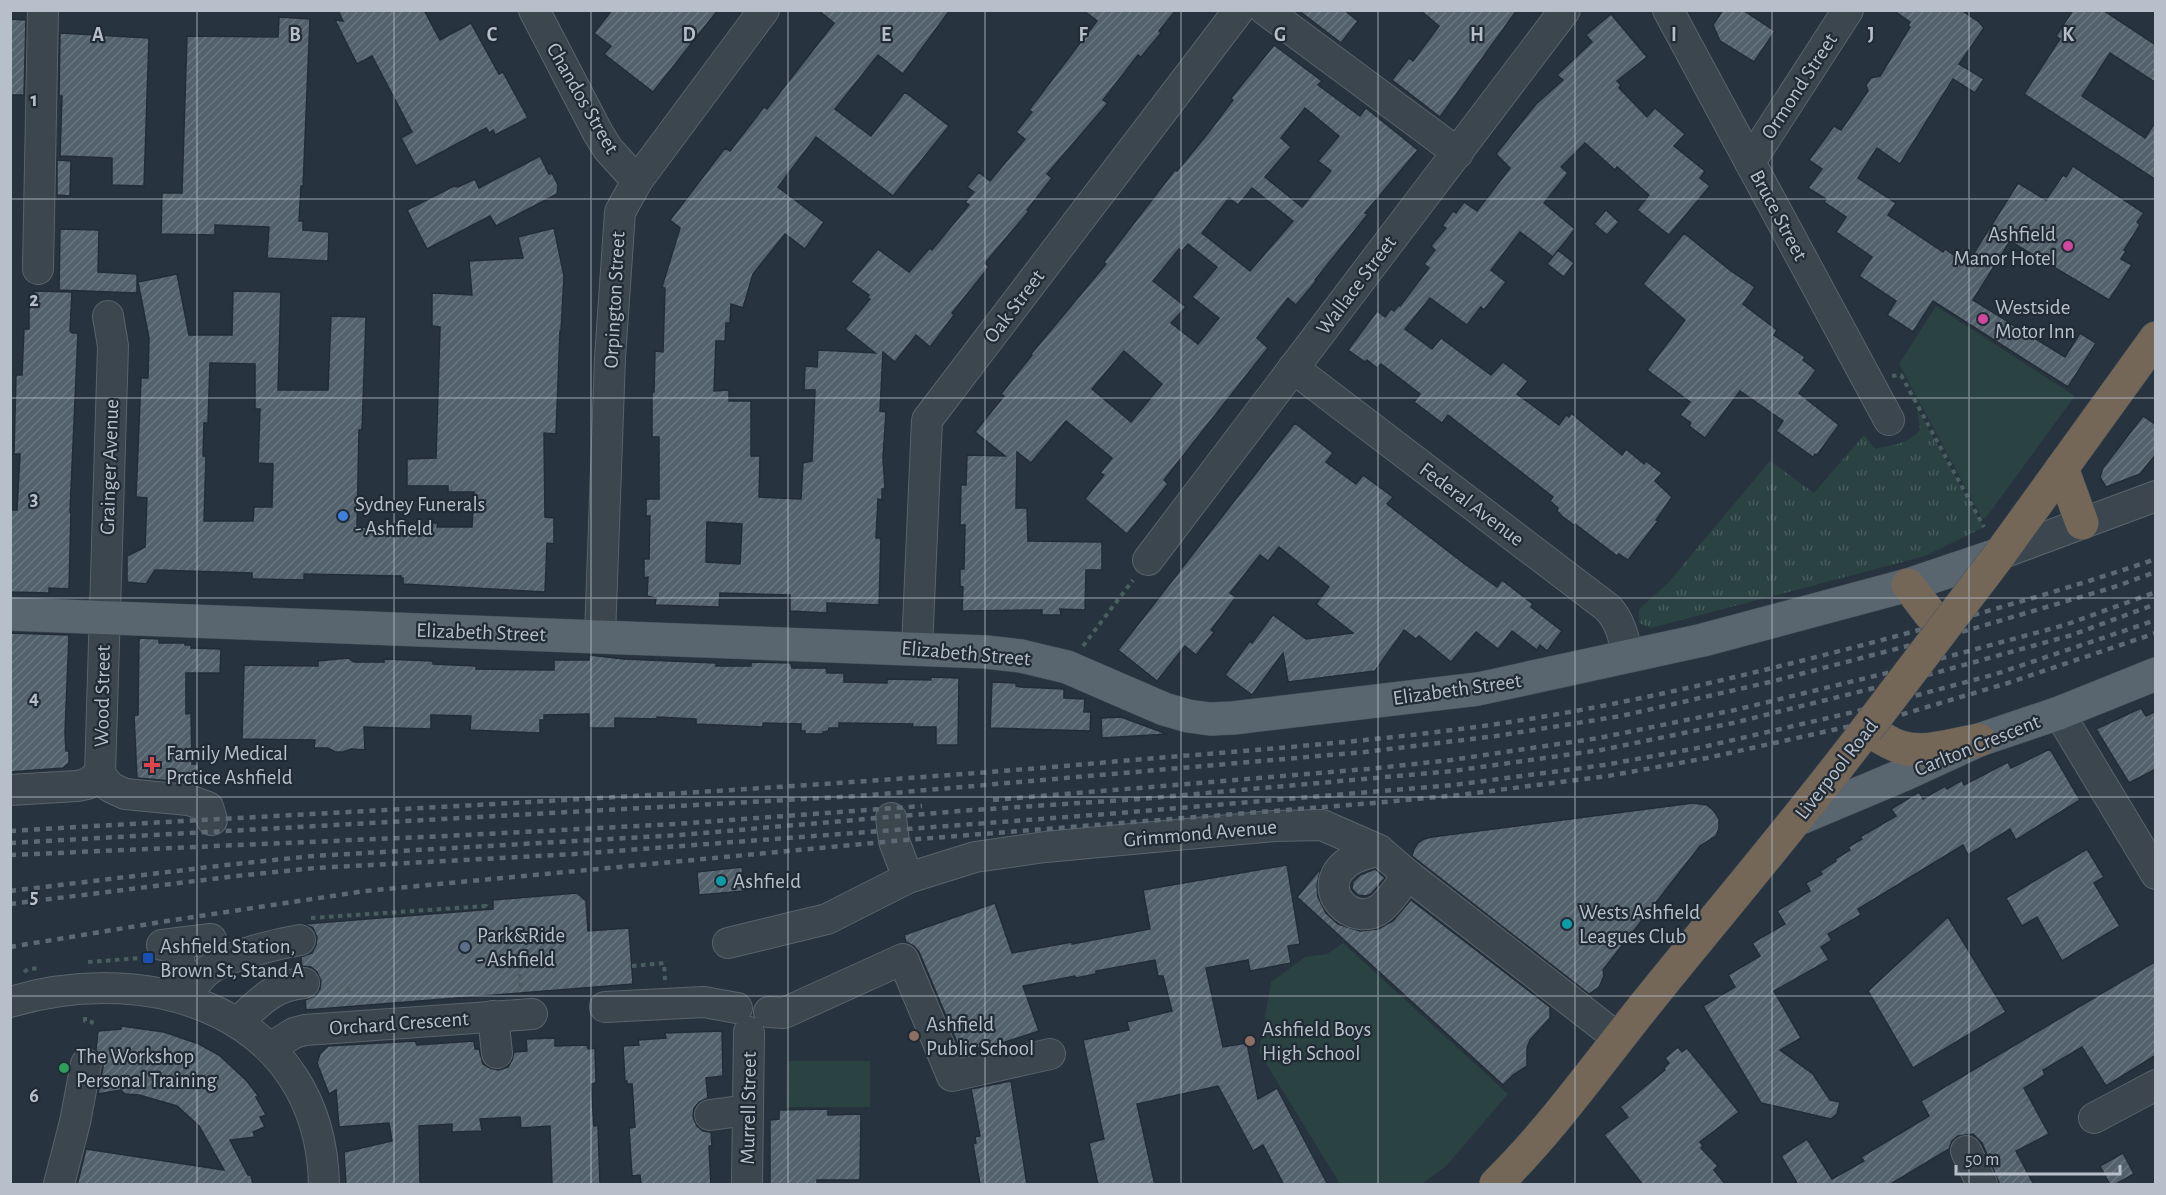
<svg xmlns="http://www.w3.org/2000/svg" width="2166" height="1195" font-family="'Alegreya Sans',sans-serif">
	<defs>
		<pattern id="park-tufts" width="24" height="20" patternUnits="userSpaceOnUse" patternTransform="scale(1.5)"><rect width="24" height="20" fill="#2a4241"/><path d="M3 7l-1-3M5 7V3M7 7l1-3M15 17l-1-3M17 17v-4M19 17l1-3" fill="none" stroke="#475c5b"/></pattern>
		<pattern id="building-hatch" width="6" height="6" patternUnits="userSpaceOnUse" patternTransform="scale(1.5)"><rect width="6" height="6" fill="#52616c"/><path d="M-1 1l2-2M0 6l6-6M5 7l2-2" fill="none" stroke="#697680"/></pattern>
	</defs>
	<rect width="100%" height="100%" fill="#27343f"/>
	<g fill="#2a4241">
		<path d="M1936 306 2075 396 1985 519 1982 518 1899 364Z"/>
		<path d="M1343 943 1508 1094 1446 1166 1422 1184H1340L1259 1052 1271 982 1305 957 1327 954Z"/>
		<path d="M787 1061H870V1107H786Z"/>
	</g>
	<path fill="url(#park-tufts)" d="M1917 409 1984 527 1925 556 1651 628 1639 623V609L1668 583 1770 461 1814 493 1864 435 1875 449C1892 445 1908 444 1920 430Z"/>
	<g fill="url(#building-hatch)" stroke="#222d37" stroke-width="1.5" fill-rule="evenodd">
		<path d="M338 10H424L440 40 471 23 499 74 503 72 528 118 495 135 493 130 489 133 486 128 416 166 401 138 412 132 372 56 357 64 335 20 343 21Z"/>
		<path d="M612 10H718L653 92 604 54 611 46 594 33Z"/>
		<path d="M818 10H950L903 74 878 55 835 109 871 136 905 92 949 126 893 196 816 137 778 187 824 222 805 249 785 234 753 274 743 308 731 304 730 323H726L725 341H716L714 391 729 390V401H751V456H760L759 497 801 499 803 463 812 461 815 390H804L805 366 817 367 818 350 875 353 845 329 870 299 867 298 869 295 851 282 878 249 909 272 930 248 932 250 969 205 965 202 974 192 967 187 979 172 990 181 1025 139 1016 132 1032 112 1029 110 1097 21 1083 10H1176L1159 31 1161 33 1141 57 1138 55 1103 100 1108 103 1047 174 1052 178 1027 210 1029 211 985 263 989 267 952 313 954 315 930 347 916 335 895 362 883 352 880 411 886 412 883 458 885 489H882V500L878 499 876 538H881L879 605 827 603V613L790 611V595L720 593 719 607 655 605 656 598 647 596 648 577 644 578V559H649L650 516H646V499H659V437H652V392H654L655 351 663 352 665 288 662 287 680 228 670 220 725 148 730 151 764 107 767 109 834 23ZM707 522 742 524 740 564 706 562Z"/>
		<path d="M1298 10H1344L1358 21 1341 43Z"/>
		<path d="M1420 10H1517L1440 117 1392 80 1409 58 1413 61 1439 26Z"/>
		<path d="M1723 10H1743L1775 31 1754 62 1720 41 1713 25Z"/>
		<path d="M1893 10H1961L1979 22 1984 28 1959 64 1984 79 1975 93 1953 79 1900 164 1877 148 1858 178 1896 203 1888 215 1943 252 1945 249 1967 264 2018 183 2046 200 2063 175 2066 177 2073 166 2144 213 2137 222 2140 225 2124 250 2126 251 2121 259 2132 265 2109 300 2010 241 1973 300 2065 357 2080 333 2096 343 2068 387 1933 301 1913 332 1887 315 1896 301 1859 276 1872 257 1836 232 1846 217 1824 202 1826 199 1808 188 1822 169 1809 160 1834 126 1841 130 1868 91 1866 85 1871 78 1880 76 1910 27 1908 26 1910 22Z"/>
		<path d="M2073 10H2103L2156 45V83L2110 53 2082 96 2145 138 2156 121V180L2024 94 2060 39 2056 36Z"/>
		<path d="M1611 14 1647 57 1617 81 1621 85 1619 88 1647 117 1655 108 1685 134 1674 146 1705 171 1700 178 1710 186 1669 235 1637 210 1649 195 1617 167 1615 170 1585 143 1561 167 1568 173 1544 203 1575 229 1553 257 1520 232 1491 270 1506 282 1484 310 1481 307 1467 325 1430 298 1405 329 1432 349 1441 338 1491 375 1503 362 1528 381 1517 394 1559 425 1566 415 1569 417 1571 413 1622 455 1626 449 1644 464 1646 461 1662 473 1655 481 1672 497 1656 520 1658 521 1628 560 1619 554 1617 556 1575 524 1574 525 1563 517 1557 511 1558 508 1550 501 1553 497 1448 415 1442 423 1414 402 1420 394 1381 364 1377 368 1367 360 1365 362 1348 350 1377 311 1385 317 1391 309 1394 311 1399 305 1400 306 1429 268 1424 264 1435 250 1431 246 1446 228 1442 226 1453 211 1456 213 1464 202 1477 211 1510 168 1496 154 1536 104 1563 80 1557 75 1592 42 1586 35Z"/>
		<path d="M279 17 310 19 303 187 301 186 299 221H303V230L329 232 328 261 267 258 269 227 215 225V235L161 234 162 193H182L187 36 278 37Z"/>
		<path d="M10 19 26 20 24 95H10Z"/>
		<path d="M60 33 149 38 144 186 112 185V158L60 156 62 96H59Z"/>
		<path d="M1274 45 1322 81 1318 85 1360 116 1366 108 1418 150 1365 213 1368 214 1315 280 1316 281 1296 305 1288 298 1257 338 1268 348 1164 480 1168 484 1127 534 1085 499 1104 475 1100 473 1112 458 1066 421 1031 463 1017 452 1016 508H1027L1028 541 1102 542V570H1086L1085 610 1060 609 1061 615H1042V610L962 611 963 587 960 586V569H964L965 525H960L961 485H966L967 455 1005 456 975 432 1004 396 1001 394 1032 355 1031 354 1106 264 1104 262 1175 170 1177 171 1209 132 1233 100 1231 98ZM1305 108 1339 136 1318 161 1331 171 1302 207 1265 177 1291 147 1281 138ZM1252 188 1293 221 1250 271 1202 233 1229 198 1238 205ZM1188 244 1217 267 1192 297 1219 318 1198 344 1171 323 1186 307 1153 281 1179 249 1182 251ZM1124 351 1162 384 1131 422 1092 389Z"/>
		<path d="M540 156 549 174 552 173 558 185 557 194 496 226 490 216 427 249 407 210 454 186 458 187 475 179 479 188Z"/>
		<path d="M57 160 71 161 70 196 57 195Z"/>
		<path d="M1606 210 1619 222 1607 235 1594 224Z"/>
		<path d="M554 228 564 276 561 331H560L556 434 544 433 545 517 554 518V544L547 543 545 592 403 584V578H401V576L304 574V580L252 579V573L155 570 146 584 127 582V556L145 547 147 498 136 497 141 378H148L149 338 138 282 177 274 189 335H232L233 291 281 292 278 390H328L331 316 366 317 362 430H359L357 527 397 528V526H408V523H438L437 527H472L474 492H448V486H407V459L436 458 440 327 432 326V293L472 295 469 261 523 258 518 237ZM210 363 255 364V409H260L258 463 273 464 272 507H254L253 521H204L206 456H203L204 423H208Z"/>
		<path d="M60 229 99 230 98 272 137 274V293L59 290Z"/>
		<path d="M1684 233 1731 271 1755 287 1743 304 1777 330 1774 335 1805 357 1803 360 1816 370 1799 393 1839 425 1817 455 1815 454 1813 457 1776 431 1783 421 1740 391 1705 438 1689 426 1691 423 1680 415 1690 402 1647 370 1685 320 1643 284Z"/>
		<path d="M1558 250 1574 263 1564 277 1547 264Z"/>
		<path d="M34 291 72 292 70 331 72 333H78L70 512H71L69 589 49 588V593L12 592 10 588V510H17L20 454H14L16 375H22L24 329H29V304H34Z"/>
		<path d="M2143 416 2156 425V454L2140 474 2106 487 2100 477 2103 468Z"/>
		<path d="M1295 423 1333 453 1326 462 1356 484 1363 475 1393 497 1387 504 1466 565 1497 587 1502 580 1533 604 1531 607 1562 631 1547 651 1540 645 1537 650 1512 631 1498 649 1476 632 1451 662 1419 636 1416 639 1404 630 1375 671 1288 682 1283 653 1252 695 1225 675 1250 641 1252 643 1273 615 1306 639 1353 633 1316 604 1329 587 1279 547 1268 561 1260 555 1230 593 1236 597 1211 630 1214 632 1196 655 1185 646 1157 681 1118 650Z"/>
		<path d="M10 633 69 635 65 733 66 751H69V763L63 768 10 772Z"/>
		<path d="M139 638 159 639V643H185V645H191V648L221 649 220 673H186V714L191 713 192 764H198L199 781 183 782 137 778 134 715H138Z"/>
		<path d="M589 655 624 659 716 663V666H751V662L791 663 792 668H826L827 673H844V682L887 683V679L931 680V677L959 678 958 745H936V727H912L913 724 839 723V728H829L828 731 823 732V734H805V731H801V724L763 723V727L696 724V719L657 717V719L615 718V728H589V714L544 715V720H540V733L470 730 471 716 431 715V729L364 727 365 750 351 749 343 752H335L328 748H314L315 740 242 739 244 665 318 666V661L348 658 354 662H384V659L433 661V664L476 666V669L554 670V660H589Z"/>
		<path d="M992 682 1016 683V686L1021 687 1064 689V698L1085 699 1084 712H1091L1090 731 990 728Z"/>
		<path d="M2141 708 2146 716 2156 711V769L2129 783 2096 729Z"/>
		<path d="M1121 717 1167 734 1102 738 1101 718Z"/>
		<path d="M2050 749 2080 800 2016 840 2010 829 1968 855 1963 845 1858 909 1861 915 1828 934 1832 940 1821 947 1829 960 1774 991 1801 1038 1780 1050 1813 1074 1830 1100 1840 1102 1837 1114 1831 1119 1761 1103 1703 1006 1735 987 1728 975 1760 956 1752 943 1785 924 1777 911 1810 891 1806 883 1822 874 1820 871 1836 861 1835 859 1850 850 1848 847 1862 839 1860 837 1896 816 1891 809 1919 792 1923 799 1945 786 1947 789 1962 780 1964 785 2008 762 2011 768Z"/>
		<path d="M1693 803 1707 805 1714 811 1719 819V828L1716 836 1700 846 1603 970 1604 976 1599 987 1589 994 1412 856 1414 849 1418 843 1424 839 1432 837Z"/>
		<path d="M2087 849 2104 877 2094 883 2120 926 2062 961 2037 917 2022 926 2006 898Z"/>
		<path d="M1287 865 1300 944 1288 946 1291 963 1250 971 1248 960 1206 968 1223 1047 1247 1043 1258 1099 1277 1088 1328 1185H1284L1263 1145 1253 1151 1218 1086 1137 1104 1155 1185H1098L1089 1143 1104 1139 1083 1040 1129 1030 1127 1022 1172 1011 1163 976H1158L1155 960 1096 971V974L1076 978 1075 976 1023 986 1039 1031 1002 1043 1003 1047 984 1051 982 1047 962 1054 919 952 914 946 906 942 904 935 995 903 1012 953 1072 942V944L1150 929 1143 890Z"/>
		<path d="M742 867 745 891 699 895 697 872Z"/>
		<path d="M1321 868 1317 885 1318 897 1326 913 1338 924 1360 931 1378 929 1393 921 1411 900 1550 1007V1018L1530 1040 1527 1048V1066L1513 1075 1503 1085 1297 897Z"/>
		<path d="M1375 869 1385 878 1371 894 1366 896 1358 895 1352 889 1353 882 1360 875Z"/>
		<path d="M577 893 586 901 588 931 629 928 633 984 306 1010 305 1000 315 996 320 989 321 981 317 972 311 967 302 966 301 957 312 953 316 945 317 937 313 928 304 924 493 909V900Z"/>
		<path d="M1948 917 2006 1012 1913 1068 1868 991Z"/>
		<path d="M2156 961V1055L2106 1086 2082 1047 2043 1070 2045 1075 2024 1088 2049 1134 2016 1151 2034 1185H2000L1982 1143 1973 1134 1958 1136 1952 1141 1949 1149 1889 1185H1798L1781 1156 1807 1139 1832 1179 1864 1161 1861 1157 1929 1116 1921 1101Z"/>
		<path d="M121 1026 164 1032 199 1044 219 1055 247 1081 259 1097H256L266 1115 260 1117 265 1127 253 1132 255 1137 230 1140 248 1175H251L253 1185H77L86 1149 224 1170 199 1126 177 1106 139 1095 125 1094 121 1090 98 1094 103 1067 102 1058 96 1050 98 1031 121 1029Z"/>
		<path d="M722 1031 723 1076 706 1078 708 1098 699 1102 694 1108 693 1117 697 1126 703 1131 711 1132 712 1146H709L711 1185H641L640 1175 632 1176 629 1128 635 1127 632 1084H627V1081H625L623 1046 639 1045 638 1040 666 1038 665 1033Z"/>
		<path d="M555 1038V1046L587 1045 588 1049 595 1048 596 1083 591 1084 594 1126 598 1125 600 1185H552L550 1126 521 1128 520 1117 480 1119 482 1131 452 1132V1124L419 1126 420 1185H346L344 1152 392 1141 389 1123 339 1127 336 1090 329 1094 317 1063 320 1054 328 1046 415 1041 417 1045 474 1041 475 1049H479L483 1064 490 1068 498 1070 508 1067 512 1060 514 1052 527 1051 526 1039Z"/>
		<path d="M1678 1047 1682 1052 1687 1048 1739 1112 1700 1142 1703 1146 1701 1148 1718 1166 1714 1170 1726 1185H1643L1604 1135 1628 1117 1620 1107 1665 1070 1664 1068 1669 1063 1665 1058Z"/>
		<path d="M1011 1081 1027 1185H980L973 1144 976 1143 975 1137 980 1136 971 1089Z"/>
		<path d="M828 1109V1115L861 1114 860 1180H817V1185H770V1120L779 1119V1110Z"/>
		<path d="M2123 1153 2134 1174 2114 1185H2110L2100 1166Z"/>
	</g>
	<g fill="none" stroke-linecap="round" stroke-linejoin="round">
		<g stroke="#59636d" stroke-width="32">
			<g id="minor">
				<path d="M534 10 598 133 608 149 637 181"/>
				<path d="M1265 10 1458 153"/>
				<path d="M1668 10 1889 420"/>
				<path d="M1750 162 1848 10"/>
				<path d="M38 269 43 10"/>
				<path d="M1293 368 1608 608C1621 622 1624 639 1628 657"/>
				<path d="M2000 554 2156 496"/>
				<path d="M1148 560 1565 10"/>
				<path d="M600 636 610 358 620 212 637 181 764 10"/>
				<path d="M917 648 927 420 1239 10"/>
				<path d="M2059 713 2156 874"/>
				<path d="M100 774 113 346 108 316"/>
				<path d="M100 774 110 787 125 794 189 800 208 807 212 820"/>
				<path d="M10 790 77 786 87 784 100 774"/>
				<path d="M891 818 894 841 908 878"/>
				<path d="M1379 850C1370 853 1356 856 1348 862 1311 889 1354 930 1381 908 1392 899 1400 885 1408 875"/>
				<path d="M179 943V958L185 998"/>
				<path d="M728 943 827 919 908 878 975 857 1045 847 1274 826 1322 825 1379 850 1408 875 1618 1038"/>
				<path d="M162 945 211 939"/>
				<path d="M185 998C191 989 197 980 206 972 225 956 276 944 300 940"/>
				<path d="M10 1002C154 959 320 1014 324 1184"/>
				<path d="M605 1007 704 1002 737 1008"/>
				<path d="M769 1012 784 1013 903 959 952 1076 1050 1054"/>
				<path d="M493 1016 497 1053"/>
				<path d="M238 1022C260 1002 272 986 304 983"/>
				<path d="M270 1048 294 1033 305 1030 532 1014"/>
				<path d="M710 1115 748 1110"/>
				<path d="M2094 1118 2156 1085"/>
				<path d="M1966 1151 1982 1184"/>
				<path d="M59 1184 75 1122 86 1064"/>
				<path d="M747 1184 749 1032"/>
			</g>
		</g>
		<g stroke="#444f59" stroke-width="34">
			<g id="major">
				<path d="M10 614 986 652 1021 656 1067 667 1164 709 1188 716 1210 719 1233 718 1478 689 1703 640 1908 585 2000 554"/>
				<path d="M1798 819 1905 774 1979 740 2059 713 2156 674"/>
			</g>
		</g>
		<g stroke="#46505a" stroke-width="34">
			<g id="highway">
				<path d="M2062 468 2082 523"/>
				<path d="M2000 554 2156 338"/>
				<path d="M1908 585 1930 614"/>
				<path d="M1496 1184C1554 1127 1601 1059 1653 995 1724 907 1798 820 1867 729 1877 735 1888 743 1900 747 1924 755 1955 744 1979 740"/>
			</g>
		</g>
		<g stroke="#495e5f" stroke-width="4" stroke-dasharray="4.5 4.5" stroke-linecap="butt">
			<path d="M1892 376 1901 375 1984 527"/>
			<path d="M1083 646 1133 580"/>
			<path d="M311 918 486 906 485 910"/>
			<path d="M88 962 141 958"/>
			<path d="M632 966 664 963 665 980"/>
			<path d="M24 972 28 969 39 968"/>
			<path d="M520 974 521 991"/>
			<path d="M348 988 349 996"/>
			<path d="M85 1017V1021L92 1022 91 1024"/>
		</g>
		<use href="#minor" stroke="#3b464f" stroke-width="30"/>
		<use href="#major" stroke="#59656f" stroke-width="33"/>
		<use href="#highway" stroke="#756758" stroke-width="33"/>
		<g stroke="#5d6a76" stroke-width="4.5" stroke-dasharray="6 6" stroke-linecap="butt">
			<path d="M993 800 1368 769 1451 760 1599 738 1735 710 1891 672 2065 625 2156 592"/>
			<path d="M10 831C377 809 744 794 1110 762 1236 751 1364 743 1490 725 1615 707 1740 677 1863 645 1961 619 2059 592 2156 559"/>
			<path d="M10 843 858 796 1365 752 1496 736 1621 716 1770 682 1972 629 2111 588 2156 572"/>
			<path d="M10 855 446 836 676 824 922 806"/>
			<path d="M10 891 226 865 313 856 680 835 959 811 1140 799 1453 771 1601 750 1733 723 1935 673 2072 635 2156 604"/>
			<path d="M10 904 236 876 315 868 575 854 1107 814 1454 785 1604 765 1703 747 1858 711 1996 674 2156 620"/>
			<path d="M10 947 167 921 365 891 894 841 1374 803 1459 795 1608 776 1707 758 1900 715 2008 683 2156 633"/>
		</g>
		<g stroke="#46505a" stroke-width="34" stroke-linecap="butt">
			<path id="highway-bridge" d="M1867 729 2000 554"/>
		</g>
		<use href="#highway-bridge" stroke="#756758" stroke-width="33"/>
	</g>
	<path fill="none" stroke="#b7c0ca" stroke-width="1.5" stroke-opacity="0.55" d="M197 10V1184M394 10V1184M591 10V1184M788 10V1184M985 10V1184M1181 10V1184M1378 10V1184M1575 10V1184M1772 10V1184M1969 10V1184M10 199H2156M10 398H2156M10 598H2156M10 797H2156M10 996H2156"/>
	<g fill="#d1479c" stroke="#202b35" stroke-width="2">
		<circle cx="2068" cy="246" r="6"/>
		<circle cx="1983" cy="319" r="6"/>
	</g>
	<circle fill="#3f7fe0" stroke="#202b35" stroke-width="2" cx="343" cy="516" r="6"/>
	<path fill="#e0444e" stroke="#202b35" stroke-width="2" d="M149 756h6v6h6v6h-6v6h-6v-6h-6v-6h6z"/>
	<g fill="#0f9aa8" stroke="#202b35" stroke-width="2">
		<circle cx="721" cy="881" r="6"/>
		<circle cx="1567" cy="924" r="6"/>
	</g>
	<circle fill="#5c6f8a" stroke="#202b35" stroke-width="2" cx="465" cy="947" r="6"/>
	<rect fill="#1a4fb4" stroke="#202b35" stroke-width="2" x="142" y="952" width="12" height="12" rx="3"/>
	<g fill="#8d6e63" stroke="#202b35" stroke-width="2">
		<circle cx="914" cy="1036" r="6"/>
		<circle cx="1250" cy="1041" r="6"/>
	</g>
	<circle fill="#2e9e5b" stroke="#202b35" stroke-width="2" cx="64" cy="1068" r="6"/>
	<g text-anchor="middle" stroke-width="4.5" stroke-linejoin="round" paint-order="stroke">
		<g font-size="21" fill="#b7c0ca" stroke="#202b35">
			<text transform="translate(1799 86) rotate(-57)" y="7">Ormond Street</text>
			<text transform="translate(583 98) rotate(60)" y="7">Chandos Street</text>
			<text transform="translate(1779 215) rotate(62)" y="7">Bruce Street</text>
			<text transform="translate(1356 285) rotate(-53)" y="7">Wallace Street</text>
			<text transform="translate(614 300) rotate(-87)" y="7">Orpington Street</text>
			<text transform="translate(1014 306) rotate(-53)" y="7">Oak Street</text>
			<text transform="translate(109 467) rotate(-88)" y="7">Grainger Avenue</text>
			<text transform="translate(1472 504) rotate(37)" y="7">Federal Avenue</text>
			<text transform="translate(481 632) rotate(2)" y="7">Elizabeth Street</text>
			<text transform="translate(966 653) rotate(5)" y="7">Elizabeth Street</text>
			<text transform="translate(1457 689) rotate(-8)" y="7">Elizabeth Street</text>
			<text transform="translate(102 696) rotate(-89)" y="7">Wood Street</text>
			<text transform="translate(1977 745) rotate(-22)" y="7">Carlton Crescent</text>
			<text transform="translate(1836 769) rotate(-52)" y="7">Liverpool Road</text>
			<text transform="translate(1200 833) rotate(-5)" y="7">Grimmond Avenue</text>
			<text transform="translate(399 1023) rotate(-4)" y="7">Orchard Crescent</text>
			<text transform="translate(748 1108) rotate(-89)" y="7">Murrell Street</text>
		</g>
		<g font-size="21" fill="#b7c0ca" stroke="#202b35" text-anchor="start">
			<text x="2056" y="241" text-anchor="end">Ashfield<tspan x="2056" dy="24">Manor Hotel</tspan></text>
			<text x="1995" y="314">Westside<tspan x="1995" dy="24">Motor Inn</tspan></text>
			<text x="355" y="511">Sydney Funerals<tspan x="355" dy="24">- Ashfield</tspan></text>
			<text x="166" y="760">Family Medical<tspan x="166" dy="24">Prctice Ashfield</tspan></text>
			<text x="733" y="888">Ashfield</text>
			<text x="1579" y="919">Wests Ashfield<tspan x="1579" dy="24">Leagues Club</tspan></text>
			<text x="477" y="942">Park&amp;Ride<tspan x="477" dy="24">- Ashfield</tspan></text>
			<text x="160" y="953">Ashfield Station,<tspan x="160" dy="24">Brown St, Stand A</tspan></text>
			<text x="926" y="1031">Ashfield<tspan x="926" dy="24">Public School</tspan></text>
			<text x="1262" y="1036">Ashfield Boys<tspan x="1262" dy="24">High School</tspan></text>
			<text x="76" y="1063">The Workshop<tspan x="76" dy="24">Personal Training</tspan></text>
		</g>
	</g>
	<g font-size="20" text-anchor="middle" font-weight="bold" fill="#b7c0ca" stroke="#202b35" stroke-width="4.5" stroke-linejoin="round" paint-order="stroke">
		<text x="98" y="41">A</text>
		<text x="295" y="41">B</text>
		<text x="492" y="41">C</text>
		<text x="689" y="41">D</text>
		<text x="886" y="41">E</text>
		<text x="1083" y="41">F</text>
		<text x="1280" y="41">G</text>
		<text x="1477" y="41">H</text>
		<text x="1674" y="41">I</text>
		<text x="1871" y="41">J</text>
		<text x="2068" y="41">K</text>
		<text x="34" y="106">1</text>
		<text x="34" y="306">2</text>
		<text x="34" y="505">3</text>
		<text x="34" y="704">4</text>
		<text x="34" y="903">5</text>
		<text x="34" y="1102">6</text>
	</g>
	<rect width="2166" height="1195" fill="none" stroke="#b7c0ca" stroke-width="24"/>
	<path d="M1956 1165v9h164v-9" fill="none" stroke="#b7c0ca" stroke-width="3"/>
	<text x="1965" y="1165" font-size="18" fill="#b7c0ca" stroke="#202b35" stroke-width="4.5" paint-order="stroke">50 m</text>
</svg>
